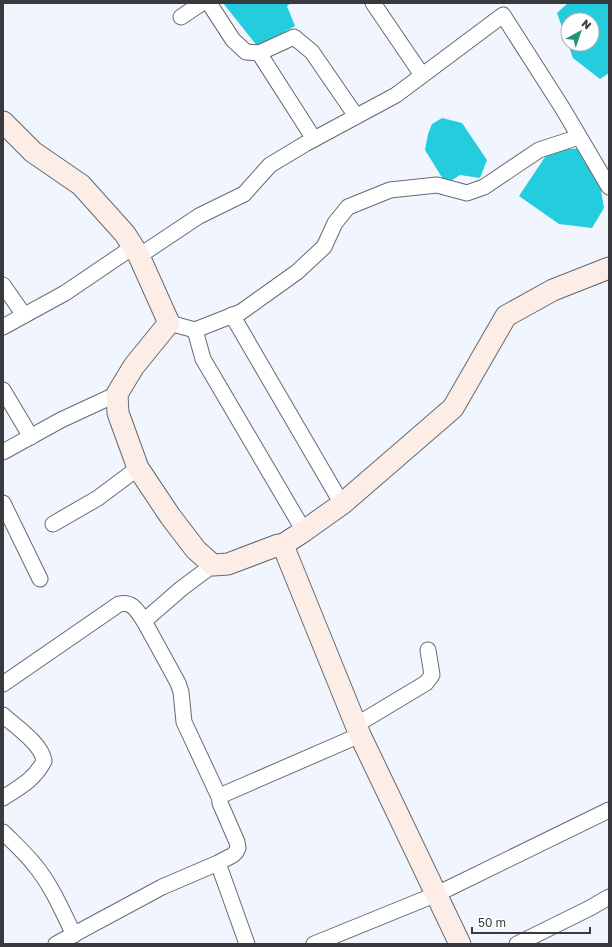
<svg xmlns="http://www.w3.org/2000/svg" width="612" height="947" font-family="'Golos Text',sans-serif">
	<rect width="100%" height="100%" fill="#f0f5fe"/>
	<g fill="#23cdde">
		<path d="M223 3H291L287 6 295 26 258 47Z"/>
		<path d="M568 3H609V73L600 79 573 58 568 44H592V20H568V44L557 13Z"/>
		<path d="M442 118 462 123 487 160 480 178 460 175 446 184 425 150 428 134 432 124Z"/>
		<path d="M551 148 581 149 599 178 604 208 592 228 559 224 519 196Z"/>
	</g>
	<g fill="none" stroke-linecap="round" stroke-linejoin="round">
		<g stroke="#656a72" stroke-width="17">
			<g id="street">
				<path d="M209 3 233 40 246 52 259 53 294 37 312 52 356 116"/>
				<path d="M373 3 422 75"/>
				<path d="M181 17 202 3"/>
				<path d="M259 53 314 139"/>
				<path d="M139 256 199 216 244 194 270 165 305 144 396 95 503 15 563 109 609 187"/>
				<path d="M3 285 24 315"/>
				<path d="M232 315 342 504"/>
				<path d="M169 323 195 330 241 312 297 272 324 247 335 223 348 207 390 190 437 185 467 193 484 187 539 150 579 137"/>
				<path d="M3 327 65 293 133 247"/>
				<path d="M195 330 203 359 304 531"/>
				<path d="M3 390 31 437"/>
				<path d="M3 452 61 420 117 394"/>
				<path d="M3 503 40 579"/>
				<path d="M53 524 98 498 138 468"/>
				<path d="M144 621 178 683 181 692 184 722 220 799"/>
				<path d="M3 684 119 604C133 601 137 611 144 621L182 588 213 565"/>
				<path d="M3 715C16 727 42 744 44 761 35 779 20 787 3 798"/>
				<path d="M356 725 426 683 432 675 428 650"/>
				<path d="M3 832C13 842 24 852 33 863 51 884 62 910 74 935"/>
				<path d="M218 863 247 944"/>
				<path d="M56 944 162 887 218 863 233 855 236 852 238 848 237 842 220 803V799L222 795 360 735"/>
				<path d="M314 944 437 894 609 810"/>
				<path d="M517 944 590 908 609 897"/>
			</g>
		</g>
		<g stroke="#656a72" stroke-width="23">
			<g id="secondary">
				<path d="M3 122 33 152 81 185 125 234 139 256 169 323 134 366 117 394 118 413 138 468 170 516 196 550 213 565 228 564 278 545 284 548 360 735 460 944"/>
				<path d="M281 546 304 531 342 504 453 408 506 316 553 290 609 268"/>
			</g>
		</g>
		<use href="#street" stroke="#fff" stroke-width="15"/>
		<use href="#secondary" stroke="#fceee6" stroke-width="21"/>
	</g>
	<rect width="612" height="947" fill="none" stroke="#383a3e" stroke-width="8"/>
	<g transform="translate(580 32) rotate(40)"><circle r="19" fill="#ffffff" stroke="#afb0b2"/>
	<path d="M0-3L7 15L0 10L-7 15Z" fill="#259475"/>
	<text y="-6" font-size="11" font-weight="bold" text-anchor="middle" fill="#383a3e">N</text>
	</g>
	<path d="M472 927v6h118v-6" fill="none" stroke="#383a3e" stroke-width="2"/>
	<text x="478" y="927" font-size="12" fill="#383a3e" stroke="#ffffff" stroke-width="3" paint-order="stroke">50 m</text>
</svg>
